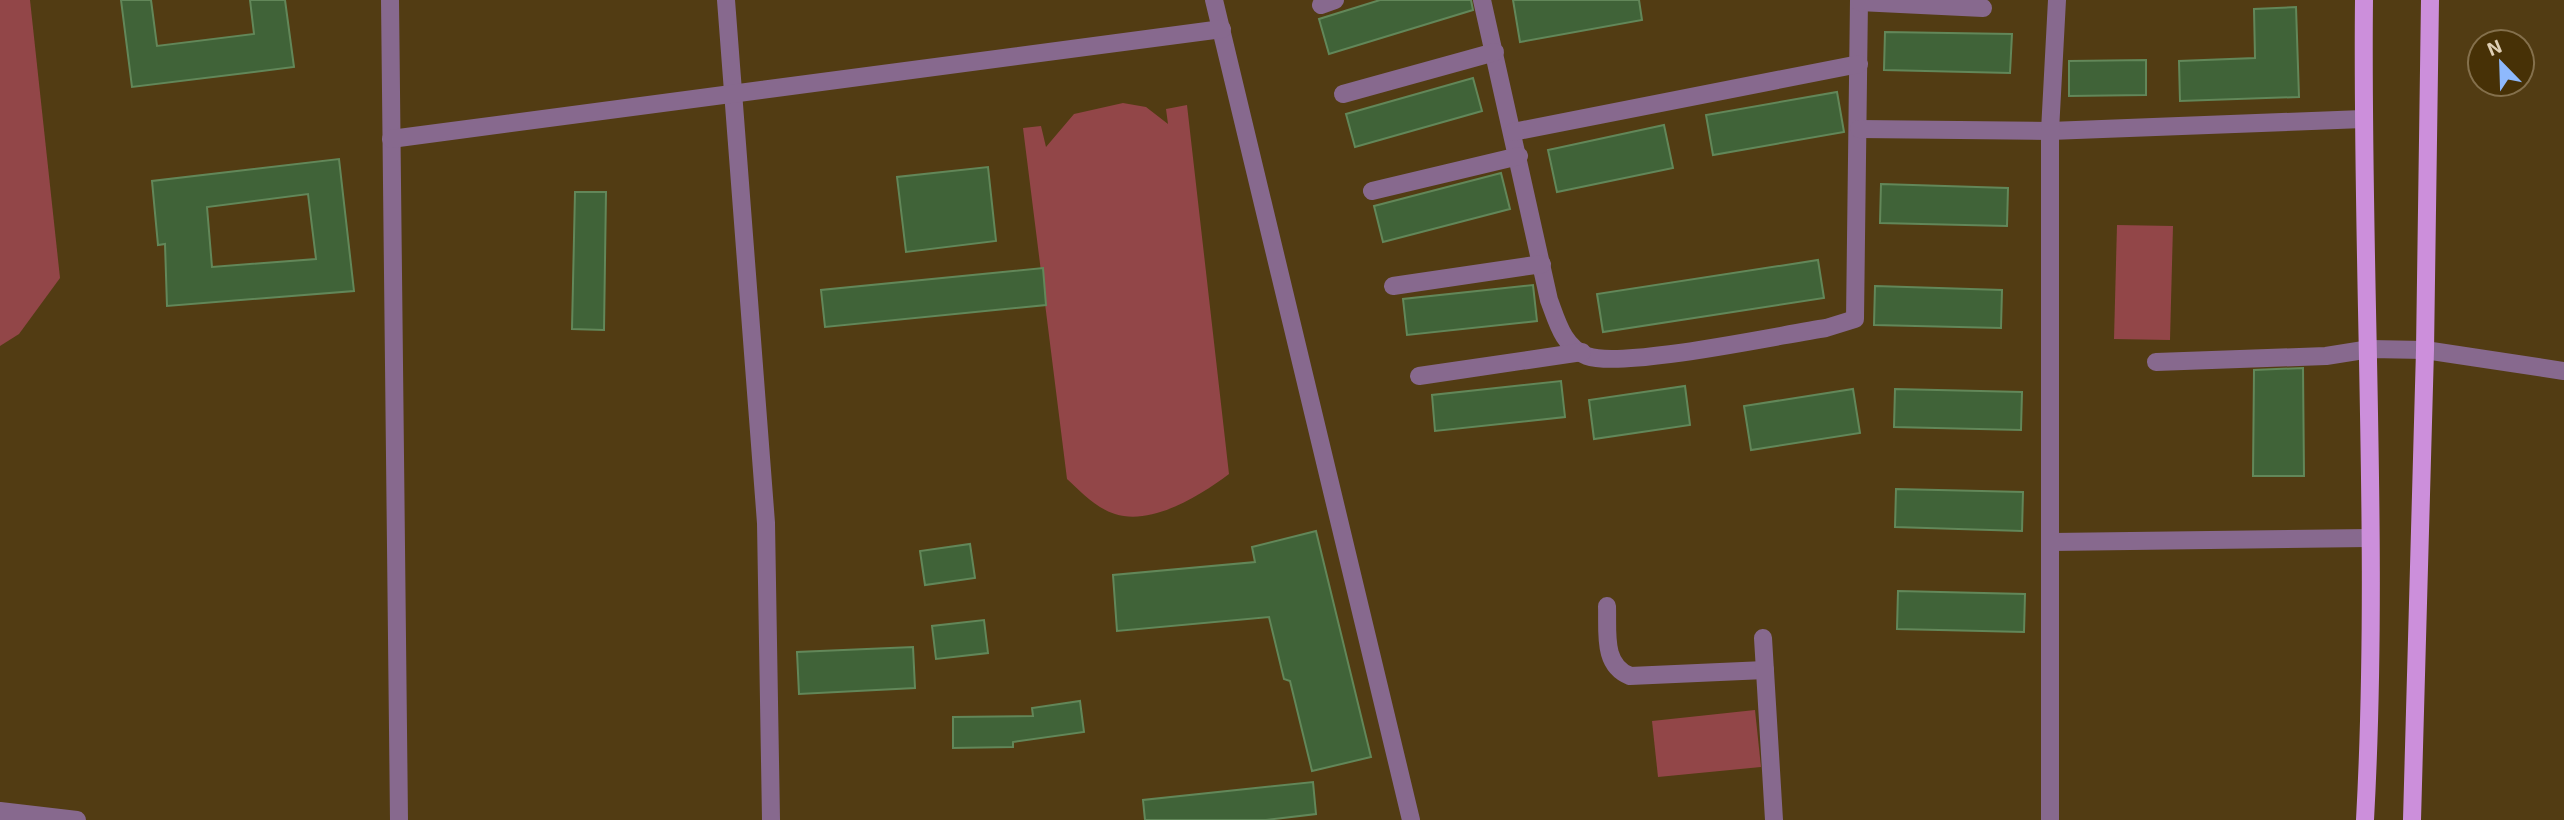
<svg xmlns="http://www.w3.org/2000/svg" width="2564" height="820" font-family="'Exo 2',sans-serif">
	<rect width="100%" height="100%" fill="#523c13"/>
	<g fill="#924648">
		<path d="M0 0H30L60 278 19 334 0 346Z"/>
		<path d="M1123 103 1146 107 1168 124 1166 109 1187 105 1229 474C1201 495 1152 526 1115 514 1096 508 1081 492 1067 479L1023 128 1041 126 1046 147 1074 114Z"/>
		<path d="M2117 225 2173 226 2170 340 2114 339Z"/>
		<path d="M1755 710 1761 767 1658 777 1652 721Z"/>
	</g>
	<g fill="#406338" stroke="#628759" stroke-width="2" fill-rule="evenodd">
		<path d="M121 0H151L157 46 254 34 250 0H285L294 67 132 87Z"/>
		<path d="M1380 0H1471L1473 10 1329 54 1319 19Z"/>
		<path d="M1513 0H1639L1642 20 1520 42Z"/>
		<path d="M2296 7 2299 97 2180 101 2179 61 2255 58 2254 9Z"/>
		<path d="M1885 32 2012 34 2010 73 1884 70Z"/>
		<path d="M2146 60V95L2069 96V61Z"/>
		<path d="M1473 78 1482 111 1355 147 1346 114Z"/>
		<path d="M1837 92 1844 132 1713 155 1706 115Z"/>
		<path d="M1664 125 1673 168 1557 192 1548 150Z"/>
		<path d="M339 159 354 291 167 306 165 244 158 245 152 181ZM308 194 316 259 212 267 207 207Z"/>
		<path d="M988 167 996 241 906 252 897 177Z"/>
		<path d="M1501 173 1510 209 1383 242 1374 206Z"/>
		<path d="M1881 184 2008 188 2007 226 1880 223Z"/>
		<path d="M575 192H606L604 330 572 329Z"/>
		<path d="M1818 260 1824 298 1603 332 1597 294Z"/>
		<path d="M1043 268 1046 305 825 327 821 290Z"/>
		<path d="M1533 285 1537 321 1407 335 1403 299Z"/>
		<path d="M1875 286 2002 290 2001 328 1874 325Z"/>
		<path d="M2303 368 2304 476H2253L2254 370Z"/>
		<path d="M1561 381 1565 417 1435 431 1432 395Z"/>
		<path d="M1685 386 1690 425 1594 439 1589 400Z"/>
		<path d="M1853 389 1860 433 1751 450 1744 406Z"/>
		<path d="M1895 389 2022 392 2021 430 1894 427Z"/>
		<path d="M1896 489 2023 492 2022 531 1895 527Z"/>
		<path d="M1316 531 1371 757 1312 771 1290 681 1284 679 1269 617 1117 631 1113 575 1255 562 1252 547Z"/>
		<path d="M970 544 975 578 925 585 920 551Z"/>
		<path d="M1898 591 2025 594 2024 632 1897 629Z"/>
		<path d="M984 620 988 653 936 659 932 626Z"/>
		<path d="M913 647 915 688 799 694 797 652Z"/>
		<path d="M1080 701 1084 732 1013 742V747L953 748V717L1033 716 1032 708Z"/>
		<path d="M1313 782 1316 814 1266 820H1145L1143 800Z"/>
	</g>
	<g fill="none" stroke-linecap="round" stroke-linejoin="round">
		<g stroke="#87698e" stroke-width="18">
			<path d="M390 0 399 820"/>
			<path d="M726 0 766 523 771 820"/>
			<path d="M1214 0 1411 820"/>
			<path d="M1482 0 1549 300C1557 321 1563 347 1587 356 1622 369 1779 335 1826 328L1855 319 1859 0"/>
			<path d="M1859 2 1983 8"/>
			<path d="M1321 5 1335 0"/>
			<path d="M1343 94 1495 52"/>
			<path d="M1859 129 2050 131 2363 119"/>
			<path d="M1513 132 1859 64"/>
			<path d="M391 139 1222 29"/>
			<path d="M1372 191 1519 156"/>
			<path d="M1393 286 1542 264"/>
			<path d="M2156 362 2326 356 2370 349 2425 350 2564 371"/>
			<path d="M1419 376 1582 352"/>
			<path d="M2052 542 2369 538"/>
			<path d="M1607 606C1608 632 1602 665 1630 676L1765 670"/>
			<path d="M1763 638 1774 820"/>
			<path d="M0 811 77 820"/>
			<path d="M2050 820V131L2057 0"/>
		</g>
		<g stroke="#cc8fdb" stroke-width="18">
			<path d="M2364 0C2361 273 2380 547 2365 820"/>
			<path d="M2412 820 2425 350 2430 0"/>
		</g>
	</g>
	<g transform="translate(2501 63) rotate(337)"><circle r="33" fill="#473106" stroke="#84704c" stroke-width="2"/>
	<path d="M0-5L12 26L0 18L-12 26Z" fill="#8eb9fd"/>
	<text y="-10" font-size="19" font-weight="bold" text-anchor="middle" fill="#dfcfb4">N</text>
	</g>
</svg>
